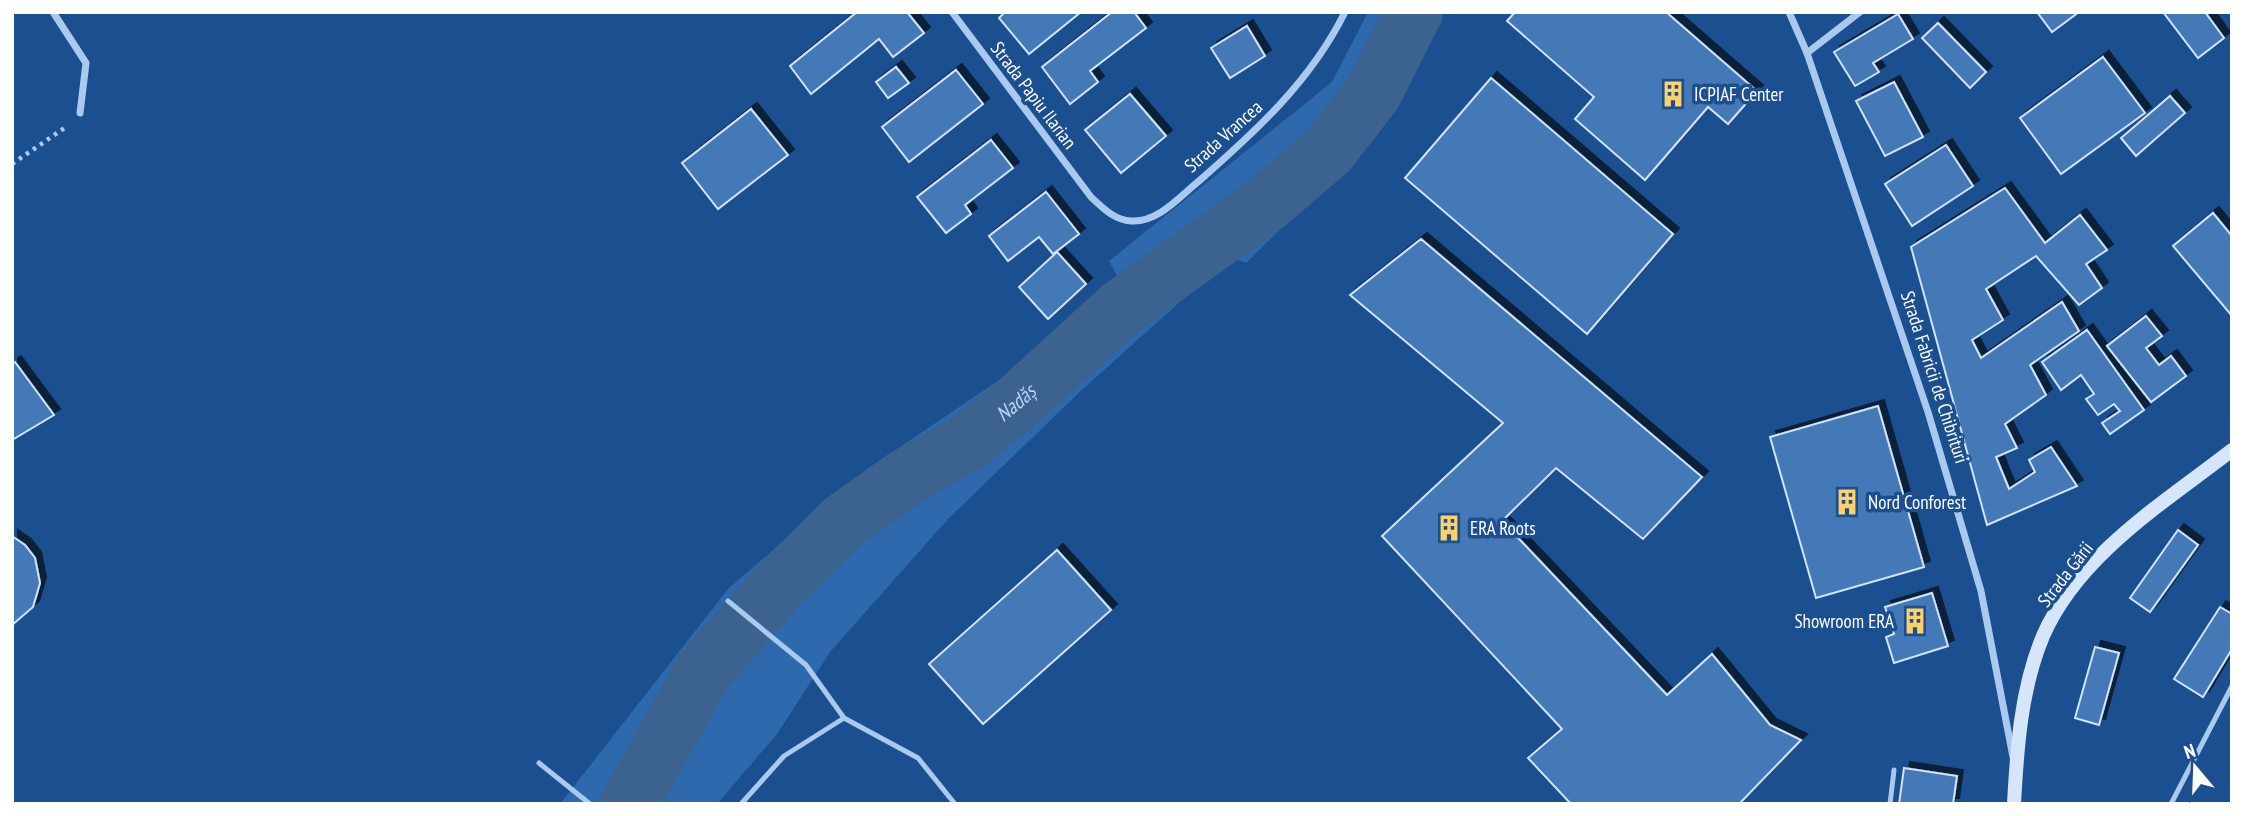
<svg xmlns="http://www.w3.org/2000/svg" width="2244" height="816" font-family="'PT Sans Narrow',sans-serif">
	<defs>
		<filter id="shadow"><feDropShadow dx="6" dy="-6" stdDeviation="0" flood-color="#0009"/></filter>
	</defs>
	<rect width="100%" height="100%" fill="#1b4f8f"/>
	<path fill="#2e69ad" d="M1368 12H1437L1359 152 1246 263 1230 257 1084 388 948 519 830 652 777 734 717 804H560L728 589 866 470 1039 353 1121 283 1109 261 1332 82Z"/>
	<g fill="none" stroke-linecap="round" stroke-linejoin="round">
		<path stroke="#3c6290" stroke-width="58" id="s1" d="M629 804 704 670 781 583 843 522 905 478 968 442 1019 401 1120 309 1266 204 1328 151 1373 93 1414 12"/>
	</g>
	<g fill="#4478b7" stroke="#cfe3fa" stroke-width="2" filter="url(#shadow)">
		<path d="M857 12H907L924 33 893 57 879 39 811 94 790 66Z"/>
		<path d="M1005 12H1081L1029 54 999 18Z"/>
		<path d="M1112 12H1134L1146 28 1090 71 1098 82 1070 104 1042 67Z"/>
		<path d="M1515 12H1666L1757 91 1728 124 1708 107 1645 180 1575 119 1594 97 1507 21Z"/>
		<path d="M2037 12H2079L2052 32Z"/>
		<path d="M2163 12H2205L2224 38 2198 58Z"/>
		<path d="M1898 14 1913 39 1873 63 1879 72 1855 86 1834 52Z"/>
		<path d="M1938 23 1986 72 1970 88 1922 38Z"/>
		<path d="M1247 26 1265 56 1230 78 1211 48Z"/>
		<path d="M2103 57 2145 113 2061 174 2020 118Z"/>
		<path d="M896 67 909 83 888 98 876 82Z"/>
		<path d="M956 70 983 104 909 162 882 127Z"/>
		<path d="M1491 78 1673 234 1587 334 1405 178Z"/>
		<path d="M1894 82 1923 137 1885 156 1856 101Z"/>
		<path d="M1130 94 1166 136 1121 173 1085 130Z"/>
		<path d="M2170 96 2185 113 2136 156 2121 138Z"/>
		<path d="M751 109 788 155 718 209 682 163Z"/>
		<path d="M991 140 1013 168 965 205 971 214 946 233 917 197Z"/>
		<path d="M1946 145 1973 186 1912 226 1885 184Z"/>
		<path d="M2005 188 2045 243 2080 215 2107 250 2086 264 2102 288 2079 305 2036 256 1986 289 2003 320 1972 340 1981 358 2062 302 2079 331 2030 365 2046 395 2005 424 2017 448 1996 457 2009 489 2035 472 2029 460 2051 447 2077 486 1987 525 1911 247Z"/>
		<path d="M1046 192 1079 234 1053 254 1039 237 1008 261 989 236Z"/>
		<path d="M2213 213 2232 236V316L2173 246Z"/>
		<path d="M1421 239 1702 477 1643 539 1556 468 1502 521 1667 695 1712 654 1770 725 1801 740 1739 804H1571L1528 758 1562 729 1382 536 1503 423 1350 295Z"/>
		<path d="M1057 252 1086 284 1048 319 1019 287Z"/>
		<path d="M2146 316 2162 336 2146 348 2159 365 2171 356 2186 376 2151 402 2107 346Z"/>
		<path d="M2087 330 2144 410 2110 434 2102 423 2120 411 2114 404 2098 415 2086 399 2094 394 2081 375 2061 390 2042 362Z"/>
		<path d="M15 362 54 415 12 440V364Z"/>
		<path d="M1878 406 1924 567 1816 598 1770 437Z"/>
		<path d="M2178 530 2198 545 2150 612 2130 598Z"/>
		<path d="M12 536 25 545 35 558 40 583 33 607 12 625Z"/>
		<path d="M1057 550 1111 610 983 724 929 664Z"/>
		<path d="M1932 593 1948 646 1894 663 1886 637 1894 634 1885 607Z"/>
		<path d="M2220 607 2232 614V649L2203 697 2174 679Z"/>
		<path d="M2095 647 2119 653 2099 725 2075 718Z"/>
		<path d="M1904 768 1957 776 1953 804H1899Z"/>
	</g>
	<g fill="none" stroke-linecap="round" stroke-linejoin="round">
		<path stroke="#a9c9ee" stroke-width="4.5" stroke-dasharray="3.5 5" stroke-linecap="butt" d="M12 164 66 127"/>
		<g stroke="#a9c9ee" stroke-width="5">
			<path d="M728 601 806 665 844 718"/>
			<path d="M539 763 590 804"/>
			<path d="M741 804 784 756 844 718 918 758 955 804"/>
			<path d="M1890 804 1894 770"/>
			<path d="M2171 804 2232 686"/>
		</g>
		<g stroke="#a9c9ee" stroke-width="7">
			<path d="M53 12 86 63 80 113"/>
			<path d="M952 12 1091 197C1103 208 1114 220 1131 221 1158 223 1180 196 1199 181 1256 131 1311 81 1345 12"/>
			<path d="M1789 12 1807 53 1928 412 1981 591 2013 757"/>
			<path d="M1807 53 1860 12"/>
		</g>
		<path stroke="#d6e6fa" stroke-width="14" d="M2014 804C2017 748 2021 688 2043 636 2078 555 2165 502 2232 450"/>
	</g>
	<defs>
		<g id="building-bare" transform="scale(2.1)"><path d="M-4-6H4V6H1V3H-1V6H-4ZM-2.5-4.3h1.7v1.8h-1.7ZM.8-4.3h1.7v1.8H.8ZM-2.5-1h1.7V.8h-1.7ZM.8-1h1.7V.8H.8Z" fill="#ffd166" stroke="#1b4f8f" stroke-width="2.5" paint-order="stroke"/></g>
	</defs>
	<g fill-rule="evenodd">
		<use href="#building-bare" x="1673" y="94"/>
		<use href="#building-bare" x="1847" y="502"/>
		<use href="#building-bare" x="1449" y="528"/>
		<use href="#building-bare" x="1915" y="621"/>
	</g>
	<g text-anchor="middle" stroke-width="7" stroke-linejoin="round" paint-order="stroke">
		<g font-size="19" fill="#fff" stroke="#1b4f8f" text-anchor="start">
			<text x="1694" y="101">ICPIAF Center</text>
			<text x="1868" y="509">Nord Conforest</text>
			<text x="1470" y="535">ERA Roots</text>
			<text x="1894" y="628" text-anchor="end">Showroom ERA</text>
		</g>
		<g font-size="19" fill="#fff" stroke="#1b4f8f">
			<text transform="translate(1034 95) rotate(53)" y="7">Strada Papiu Ilarian</text>
			<text transform="translate(1223 136) rotate(-42)" y="7">Strada Vrancea</text>
			<text transform="translate(1935 377) rotate(72)" y="7">Strada Fabricii de Chibrituri</text>
			<text transform="translate(2065 574) rotate(-52)" y="7">Strada Gării</text>
		</g>
		<g font-size="21" font-style="italic" fill="#b5d3f5" stroke="#1b4f8f">
			<text dy="7" stroke="none"><textPath href="#s1" startOffset="567">Nadăș</textPath></text>
		</g>
	</g>
	<rect width="2244" height="816" fill="none" stroke="#ffffff" stroke-width="28"/>
	<g transform="translate(2195 767) rotate(341)" stroke="#1b4f8f" stroke-width="5" paint-order="stroke">
	<path d="M0-5L12 26L0 18L-12 26Z" fill="#ffffff"/>
	<text y="-10" font-size="19" font-weight="bold" text-anchor="middle" fill="#ffffff">N</text>
	</g>
</svg>
